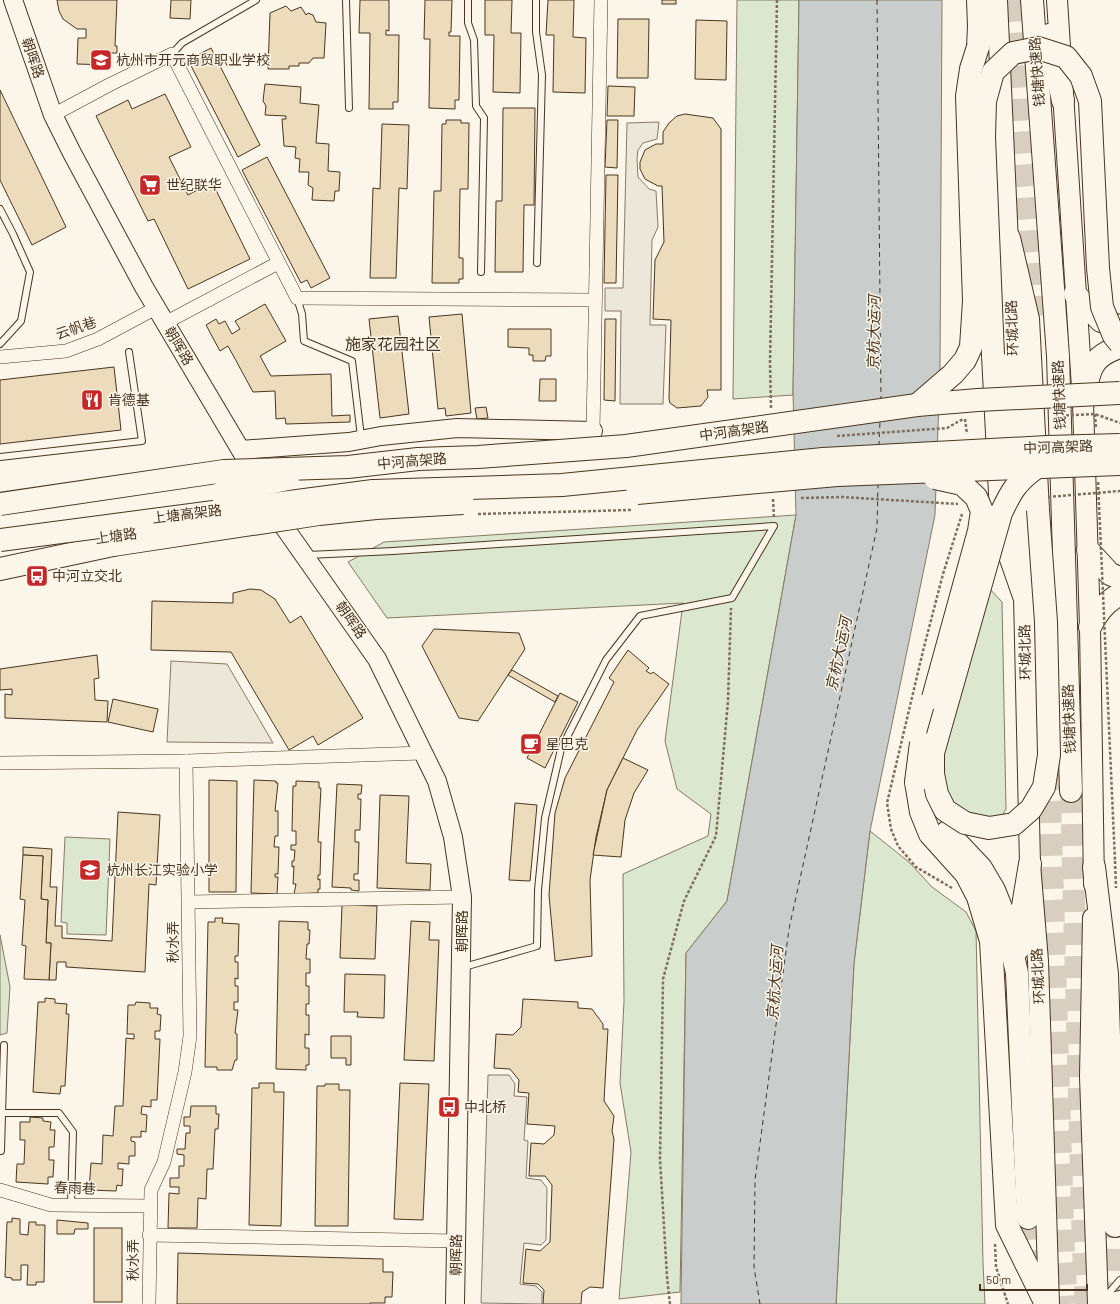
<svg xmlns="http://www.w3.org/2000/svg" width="1120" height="1304" font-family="Barlow,'Noto Sans SC',sans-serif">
	<rect width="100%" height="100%" fill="#fbf6e9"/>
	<g fill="#dce7d0" stroke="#887966">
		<path d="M737 0H799L793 395 733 399Z"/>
		<path d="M796 515 727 901 686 953 680 1292 619 1299 631 1152 620 1083 624 1001 623 874 708 836 711 814 677 789 665 741 683 603 387 618 348 562 384 542Z"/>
		<path d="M988 587 1002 602 1006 809 998 823 945 804 941 738Z"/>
		<path d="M870 831 909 862 932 887 966 912 976 931 983 1263 985 1304H836L854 963Z"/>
		<path d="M65 837 110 839 106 935 67 934V923L61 922Z"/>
		<path d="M0 935 10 987 7 1033 0 1035Z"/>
	</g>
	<g fill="#ede7d9" stroke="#887966">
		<path d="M659 122 657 139 643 143 638 150 637 159 638 177 649 189 656 191 658 227 652 240 650 325H666L663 404H620L621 311H605V288H623L627 123Z"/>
		<path d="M171 661 227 664 273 743 167 742Z"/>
		<path d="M488 1075H509L515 1084 514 1096 527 1097 524 1140 528 1141 526 1178 541 1180 547 1188 546 1240 541 1245 524 1243 520 1284 536 1286 542 1292V1304L481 1303Z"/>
	</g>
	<path fill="#c9cecd" stroke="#887966" d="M799 0H942L940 371 935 515 870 831 854 963 836 1304H681L686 953 727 901 796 515 793 391Z"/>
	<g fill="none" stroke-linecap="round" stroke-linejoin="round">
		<g stroke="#4a3520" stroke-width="1" stroke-dasharray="5 4" stroke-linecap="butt">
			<path d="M877 0 881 400"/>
			<path d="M879 446 880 421"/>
			<path d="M760 1304 754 1267 755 1180 789 929 877 528 878 485"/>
		</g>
	</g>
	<g fill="#ecdcbc" stroke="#4a3520">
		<path d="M57 0H117L115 46H117V53H111L110 65 77 64 78 38H86V29H77L63 19 59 11Z"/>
		<path d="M171 0H191L190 19 170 18Z"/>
		<path d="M360 0H389V31L386 30V35H399L398 102H393V109H369L370 33H359Z"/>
		<path d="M425 0H452L451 32H449V36H460L459 100H455V109L429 108 430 39H424Z"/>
		<path d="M485 0H512L511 33H521L520 93 493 92 494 35H485Z"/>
		<path d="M548 0H574L573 37 586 38 585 93 553 92 554 35H546Z"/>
		<rect x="662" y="0" width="14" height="4"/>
		<path d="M286 6 291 11 301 7 306 15 308 13 313 15 316 22 326 23 324 58H313L309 63H299V66H289V69H268L270 13Z"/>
		<path d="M618 19H649L648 78H617Z"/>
		<path d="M696 20 727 21 726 80 695 79Z"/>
		<path d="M211 48 260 145 238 157 188 60Z"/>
		<path d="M265 84 301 87 300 103 319 105 316 143 329 144 328 171 340 172 339 191H335L334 201 312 200 313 188 308 185 309 172H299L300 159 295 158 296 147 284 146 282 119H286V116L265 115 266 106 263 101Z"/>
		<path d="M608 86 635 87 634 116H607Z"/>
		<path d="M0 90 66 227 32 245 0 180Z"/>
		<path d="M165 94 191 147 169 157 188 195 212 182 250 259 188 289 154 219 148 221 96 116 128 100 132 109Z"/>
		<path d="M503 108H535L534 205H524L523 272H495L496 201H502Z"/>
		<path d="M685 114 713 118 721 129V390H707L708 397 701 406 677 408 670 403 669 399 671 320 653 319 655 260 664 242 662 186H658L645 179 640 169V162L645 150 656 144H663V132L669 123 677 116Z"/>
		<path d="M446 120H461V123H469L468 189H460L459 258H463V279H459V283H432L434 191H441L442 124H446Z"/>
		<path d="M607 120H618L617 168 605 167Z"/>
		<path d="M382 124 409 125 407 189 399 188 396 278H370L373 188 380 189Z"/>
		<path d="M267 157 330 278 311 288 307 280 301 283 242 170Z"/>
		<path d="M606 175H618L616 283H604Z"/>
		<path d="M265 304 286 341 260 356 271 376 331 374 332 416 350 415V422L286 424 285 418 276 419 275 391 253 392 228 346 220 351 206 325 216 319 219 324 225 321 232 334 240 329 235 321Z"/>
		<path d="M462 314 471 413 446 416 445 408 438 409 429 317Z"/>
		<path d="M398 316 409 414 380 418 369 319Z"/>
		<path d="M605 319H616L615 401 604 400Z"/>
		<path d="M508 329H551V356H546L545 361H533V355H529V348L508 347Z"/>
		<path d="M114 367 121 430 0 444V380Z"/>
		<path d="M540 379H556V401H539Z"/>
		<path d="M486 407 488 418 477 419 475 408Z"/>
		<path d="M250 589 261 590 275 599 290 623 301 616 363 718 318 745 313 736 289 750 231 652 151 650 152 601 233 603V593Z"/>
		<path d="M434 629 519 633 525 649 478 721 459 718 422 646Z"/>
		<path d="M628 650 649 668 646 671 651 674 653 672 669 684 637 730 607 790 596 837 590 880 592 956 555 961 549 895 555 813 565 778 614 682 609 678Z"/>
		<path d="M97 655 99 678 94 679 95 700 108 701 107 722 5 718V694L12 695V689L0 690V669Z"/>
		<path d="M512 670 558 696 555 702 508 675Z"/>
		<path d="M560 693 578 702 545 768 527 758Z"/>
		<path d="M113 699 158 709 153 732 108 722Z"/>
		<path d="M623 758 648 770 634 793 625 820 621 857 593 855 607 790Z"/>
		<path d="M209 780 237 781 236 892H209Z"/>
		<path d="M254 780 276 781V783H278L275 811H278V836H275L274 847H279L278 874H275V877H278L277 894 251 893Z"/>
		<path d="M296 781 319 782V788H321L318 842H321L320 875H318V880L320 879V889H318V893L294 894 296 884H293L294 866 292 867V861H294L295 850H291V845H296V831H292L293 786H296Z"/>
		<path d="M337 784 362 785 361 794H358V799H361L360 830H355V842H359L358 874H354V880H359V891L351 890V888L332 887Z"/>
		<path d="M380 795 409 796 406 863 431 864 430 890 377 888Z"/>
		<path d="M515 803 537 805 530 881 509 880Z"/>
		<path d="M118 812 160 815 156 885 149 884 145 972 66 967V962H57L56 980H49L51 943H46L48 900 41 899 43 856 23 855V847L52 849 50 887H57L55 926H62V938L112 941Z"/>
		<path d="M23 855 43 856 41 899 48 900 46 943H51L49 980 24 979 26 946 22 945 25 900 20 899Z"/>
		<path d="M342 905 377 906 375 959 340 958Z"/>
		<path d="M215 918H223L222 923 239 924 238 956H235V962H238V979L235 978V986H238V1002H234V1010H238L235 1033 237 1034V1060H235L232 1070H217V1067H205L208 922H215Z"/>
		<path d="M279 921 308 922V930H310L309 944H307L306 959H310V973H306V986H309V1004H306V1015H309V1035L305 1034V1048H309V1065H306V1070L276 1069Z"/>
		<path d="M411 921 430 922 429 940H439L434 1061 404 1060Z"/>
		<path d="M345 974 385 975 384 1018 357 1017 358 1012H344Z"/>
		<path d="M45 998 55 999V1003L67 1004 66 1014H69L65 1086H61L60 1094 33 1092 38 1002H45Z"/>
		<path d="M523 999 578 1002V1008L592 1009 603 1024V1029H608L604 1101 614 1116 612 1131 614 1139 603 1288 590 1287 582 1292 581 1304H543L544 1290 538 1284 523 1283 526 1249 540 1251 550 1242 552 1185 545 1176H529L531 1143 544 1144 554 1135 555 1126 527 1124 529 1093 518 1092 519 1080 510 1069 494 1068 496 1034 513 1035 521 1027Z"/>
		<path d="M136 1002 150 1003V1008H158L157 1014 161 1015 160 1031H155V1039H160L157 1100H151V1107L142 1106 141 1114 147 1115 146 1132 141 1131V1137H131V1141L135 1142V1156H129V1164L118 1163V1169H123L122 1186 117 1185 116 1191 89 1190 91 1163 102 1164 103 1135 113 1136 115 1106H123L126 1038 134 1039V1034H127L128 1005H135Z"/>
		<path d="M331 1036H351V1065H346V1058H331Z"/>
		<path d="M259 1083H274V1092H284L281 1226 249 1225 252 1088H259Z"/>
		<path d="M400 1083 429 1084 423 1220 394 1219Z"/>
		<path d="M325 1084H339V1090H350L348 1226H315L317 1086H325Z"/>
		<path d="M191 1106H216V1114H219L218 1129H215L213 1169H207L206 1199 198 1198 197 1228H168L169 1193 179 1194V1187H170V1178H179V1166H184V1155L177 1154V1149H185L186 1133H190V1126H184V1117H190Z"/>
		<path d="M30 1117 43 1118V1121L51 1122 50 1130H55L54 1147H49V1160H54L53 1177H48V1184L16 1182 17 1164H24L25 1140H20V1122H30Z"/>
		<path d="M12 1218 20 1219V1234L28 1235 29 1222H36V1225H45L44 1282H36V1285H27L28 1265H21V1280H12V1278L5 1277 7 1222H12Z"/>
		<path d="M57 1220 88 1223V1229H75L74 1234H57Z"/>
		<rect x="94" y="1228" width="28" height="74"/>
		<path d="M178 1253 383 1259V1272H393L392 1297H385V1303H370V1304H177Z"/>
	</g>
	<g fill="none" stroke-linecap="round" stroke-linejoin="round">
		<g stroke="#d8cfc1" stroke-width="22" stroke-dasharray="22 11" stroke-linecap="butt">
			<path d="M1011 0 1034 316"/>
			<path d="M1049 768 1064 1256 1067 1304"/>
			<path d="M1071 791 1083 1250 1086 1304"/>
			<path d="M1028 1218 1034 1279"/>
			<path d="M1114 1304 1115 1226"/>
		</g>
		<g stroke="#4a3520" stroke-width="8">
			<g id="lane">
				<path d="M346 0 349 108"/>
				<path d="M468 0V23L474 40 476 106 484 118 481 272"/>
				<path d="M536 0V32L542 75 537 263"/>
				<path d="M172 54 182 43 256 0"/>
				<path d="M0 209 13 234 30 272 21 321 0 344"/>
				<path d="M297 298 302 314 304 341 352 361 361 437"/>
				<path d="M0 457 142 441 129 352"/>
				<path d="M308 555 393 551 774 526 732 598 640 616 606 660 561 749 545 818 538 890 537 946 464 967"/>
				<path d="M2 1113H59L73 1132 71 1205"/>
				<path d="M1 1151 4 1045"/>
				<path d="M1103 1300 1120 1280"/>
			</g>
		</g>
		<g stroke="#4a3520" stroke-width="14">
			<g id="street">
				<path d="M53 115 109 85 172 54 297 298 595 300"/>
				<path d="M165 323 278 263"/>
				<path d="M0 357 66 351 98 339 156 308"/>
				<path d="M593 431 601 0"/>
				<path d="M186 761 422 753"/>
				<path d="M0 763 186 761 190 1036 185 1072 164 1162 151 1190 149 1304"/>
				<path d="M189 902 462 897"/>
				<path d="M0 1190 51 1205 150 1206"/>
				<path d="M149 1235 456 1241"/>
			</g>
		</g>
		<g stroke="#4a3520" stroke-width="20">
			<g id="secondary">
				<path d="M13 0 53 115 72 153 144 287 259 481"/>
				<path d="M241 450 349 442 381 436 457 428 593 431"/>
				<path d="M275 510 282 524 377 659 437 781 453 837 462 897 455 1304"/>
				<path d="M1104 1304 1120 1300"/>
			</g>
		</g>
		<g stroke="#4a3520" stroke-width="22">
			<g id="primary">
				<path d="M997 0 1024 596 1030 864 1038 961 1049 1304"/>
				<path d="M1057 0 1083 403 1090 627 1094 884"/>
				<path d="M1093 918 1090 1077 1098 1304"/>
			</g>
		</g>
		<g stroke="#4a3520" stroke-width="24">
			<g id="highway">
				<path d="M978 0 979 26 978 47"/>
				<path d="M1032 0 1058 356 1071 791"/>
				<path d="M1049 35 1063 101"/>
				<path d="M1009 238 1028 319 1038 510"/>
				<path d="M1075 294 1101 321 1119 326"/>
				<path d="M993 355 1002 533 1024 596"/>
				<path d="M1083 403C1089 374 1088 357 1120 347"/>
				<path d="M0 524 221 493"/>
				<path d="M1088 550 1110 574 1120 578"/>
				<path d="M0 569 113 545"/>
				<path d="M1090 627C1098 611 1105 603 1120 594"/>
				<path d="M916 782 921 812 930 834 966 874 978 897 991 941 1007 1225 1046 1304"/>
				<path d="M947 832 981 868 994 890 1004 915 1017 973 1028 1218"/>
				<path d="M1094 867 1107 974 1115 1226"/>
				<path d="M1018 949 1019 930 1030 864"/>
			</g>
		</g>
		<g stroke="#7f6f5c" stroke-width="2.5" stroke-dasharray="3 2" stroke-linecap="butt">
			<path d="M771 408 770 363 777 0"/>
			<path d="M965 419 967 434"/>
			<path d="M773 499 774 518"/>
			<path d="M1115 861 1116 888"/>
			<path d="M952 888 916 867 898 846 891 829 887 803 923 651 943 574 962 514"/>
			<path d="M995 1244 996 1267 1008 1304"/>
			<path d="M670 1304 667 1277 660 1159 663 979 684 901 716 836 728 701 731 608"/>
		</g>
		<use href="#lane" stroke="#fbf6e9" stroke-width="6"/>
		<use href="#street" stroke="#fbf6e9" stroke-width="13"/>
		<use href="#secondary" stroke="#fbf6e9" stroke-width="18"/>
		<use href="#primary" stroke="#fbf6e9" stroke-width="20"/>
		<use href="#highway" stroke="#fbf6e9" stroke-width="22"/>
		<g stroke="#4a3520" stroke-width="24" stroke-linecap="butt">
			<g id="highway-bridge">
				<path d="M993 355 984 137 985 101 993 72 1013 53 1038 48 1066 57 1081 76 1090 101 1098 268 1102 307 1114 336 1120 343"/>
				<path d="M917 405 953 374 965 360 971 347 974 301 967 96 971 69 978 47"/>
				<path d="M1036 468C1016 482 1011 492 1001 513L933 753V774L937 794 945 810 965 823 989 828 1014 824 1031 809 1044 787 1049 755 1046 622 1038 510"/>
				<path d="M221 493 288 479"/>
				<path d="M637 493 837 475 1120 464"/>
				<path d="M0 504 224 471 348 467 418 459 478 457 626 446 917 405 978 400 1120 393"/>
				<path d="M0 540 373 491 562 485 823 459 1047 447 1120 445"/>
				<path d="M113 545 319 514 376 508 463 503"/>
				<path d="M933 698 979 531 982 511 976 497 962 484 935 478"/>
				<path d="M916 782 921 743"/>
			</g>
		</g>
		<g stroke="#7f6f5c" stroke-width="2.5" stroke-dasharray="3 2" stroke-linecap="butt">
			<path d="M1095 414 1096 429"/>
			<path d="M1056 416 1095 414 1120 423"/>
			<path d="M837 436 947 428 963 419"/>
			<path d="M1098 482 1115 861"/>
			<path d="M1048 497 1120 491"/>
			<path d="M801 498 842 497 958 504"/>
			<path d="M478 514 632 510"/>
		</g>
		<use href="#highway-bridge" stroke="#fbf6e9" stroke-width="22"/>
	</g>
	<defs>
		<g id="school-square" transform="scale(1.15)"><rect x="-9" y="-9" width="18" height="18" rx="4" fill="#c62828" stroke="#fbf6e9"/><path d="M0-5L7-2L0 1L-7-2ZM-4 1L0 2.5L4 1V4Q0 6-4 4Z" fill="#fff"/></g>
		<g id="supermarket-square" transform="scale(1.15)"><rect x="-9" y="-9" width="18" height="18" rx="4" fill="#c62828" stroke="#fbf6e9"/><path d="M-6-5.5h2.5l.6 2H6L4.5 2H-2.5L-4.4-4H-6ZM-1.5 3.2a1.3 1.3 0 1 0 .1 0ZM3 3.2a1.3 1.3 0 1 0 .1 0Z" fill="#fff"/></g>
		<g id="restaurant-square" transform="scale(1.15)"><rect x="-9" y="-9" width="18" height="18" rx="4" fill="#c62828" stroke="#fbf6e9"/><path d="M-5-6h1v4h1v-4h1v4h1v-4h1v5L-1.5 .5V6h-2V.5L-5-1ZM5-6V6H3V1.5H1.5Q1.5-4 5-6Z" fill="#fff"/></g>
		<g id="bus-square" transform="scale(1.15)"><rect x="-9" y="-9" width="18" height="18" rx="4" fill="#c62828" stroke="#fbf6e9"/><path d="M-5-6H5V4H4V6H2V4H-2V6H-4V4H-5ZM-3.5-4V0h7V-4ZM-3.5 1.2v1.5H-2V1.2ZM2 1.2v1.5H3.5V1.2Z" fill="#fff"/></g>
		<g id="cafe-square" transform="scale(1.15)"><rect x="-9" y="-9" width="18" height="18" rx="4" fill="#c62828" stroke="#fbf6e9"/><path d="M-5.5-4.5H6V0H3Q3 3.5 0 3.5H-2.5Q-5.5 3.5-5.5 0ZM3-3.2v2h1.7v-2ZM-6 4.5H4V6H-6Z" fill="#fff"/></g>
	</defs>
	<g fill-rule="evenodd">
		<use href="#school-square" x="101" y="60"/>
		<use href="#supermarket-square" x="150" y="185"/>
		<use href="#restaurant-square" x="92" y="400"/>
		<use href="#bus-square" x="37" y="576"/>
		<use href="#cafe-square" x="531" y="744"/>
		<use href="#school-square" x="90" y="870"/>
		<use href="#bus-square" x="449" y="1107"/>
	</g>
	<g text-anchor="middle" stroke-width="3" stroke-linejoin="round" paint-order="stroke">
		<g font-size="14" fill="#4a3520" stroke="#fbf6e9">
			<text transform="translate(33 58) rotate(71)" y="5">朝晖路</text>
			<text transform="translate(1037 72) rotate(-94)" y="5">钱塘快速路</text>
			<text transform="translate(76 328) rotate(-19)" y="5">云帆巷</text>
			<text transform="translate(1012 328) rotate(-92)" y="5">环城北路</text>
			<text transform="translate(179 346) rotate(59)" y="5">朝晖路</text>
			<text transform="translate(1059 395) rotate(-92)" y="5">钱塘快速路</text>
			<text transform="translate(734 431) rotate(-8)" y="5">中河高架路</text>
			<text transform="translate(1058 447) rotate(-2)" y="5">中河高架路</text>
			<text transform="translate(412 461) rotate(-5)" y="5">中河高架路</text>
			<text transform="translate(187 514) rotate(-7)" y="5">上塘高架路</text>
			<text transform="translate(116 536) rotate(-8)" y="5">上塘路</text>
			<text transform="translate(351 620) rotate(55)" y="5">朝晖路</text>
			<text transform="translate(1025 652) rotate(-91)" y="5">环城北路</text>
			<text transform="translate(1069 719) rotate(-92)" y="5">钱塘快速路</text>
			<text transform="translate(462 931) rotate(-90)" y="5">朝晖路</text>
			<text transform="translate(173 942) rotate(-90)" y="5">秋水弄</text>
			<text transform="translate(1038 976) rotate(-93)" y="5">环城北路</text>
			<text transform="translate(75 1188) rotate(2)" y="5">春雨巷</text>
			<text transform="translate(456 1255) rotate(-89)" y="5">朝晖路</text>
			<text transform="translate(133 1260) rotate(-90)" y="5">秋水弄</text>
		</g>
		<g font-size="14" fill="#4a3520" stroke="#fbf6e9" text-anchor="start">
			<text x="116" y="65">杭州市开元商贸职业学校</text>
			<text x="166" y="190">世纪联华</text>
			<text x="108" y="405">肯德基</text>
			<text x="52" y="581">中河立交北</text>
			<text x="546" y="749">星巴克</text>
			<text x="106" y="875">杭州长江实验小学</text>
			<text x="464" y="1112">中北桥</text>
		</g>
		<g font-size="15" font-style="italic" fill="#4a3520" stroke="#fbf6e9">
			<text transform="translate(874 333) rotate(-89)" y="5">京杭大运河</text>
			<text transform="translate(839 654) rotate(-78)" y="5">京杭大运河</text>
			<text transform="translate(775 983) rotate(-86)" y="5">京杭大运河</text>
		</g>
		<g font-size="16" fill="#4a3520" stroke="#fbf6e9">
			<text x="393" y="350">施家花园社区</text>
		</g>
	</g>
	<path d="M980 1284v6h107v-6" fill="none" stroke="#4a3520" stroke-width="2"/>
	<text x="986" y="1284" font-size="12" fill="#4a3520" stroke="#fbf6e9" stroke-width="3" paint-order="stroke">50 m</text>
</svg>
